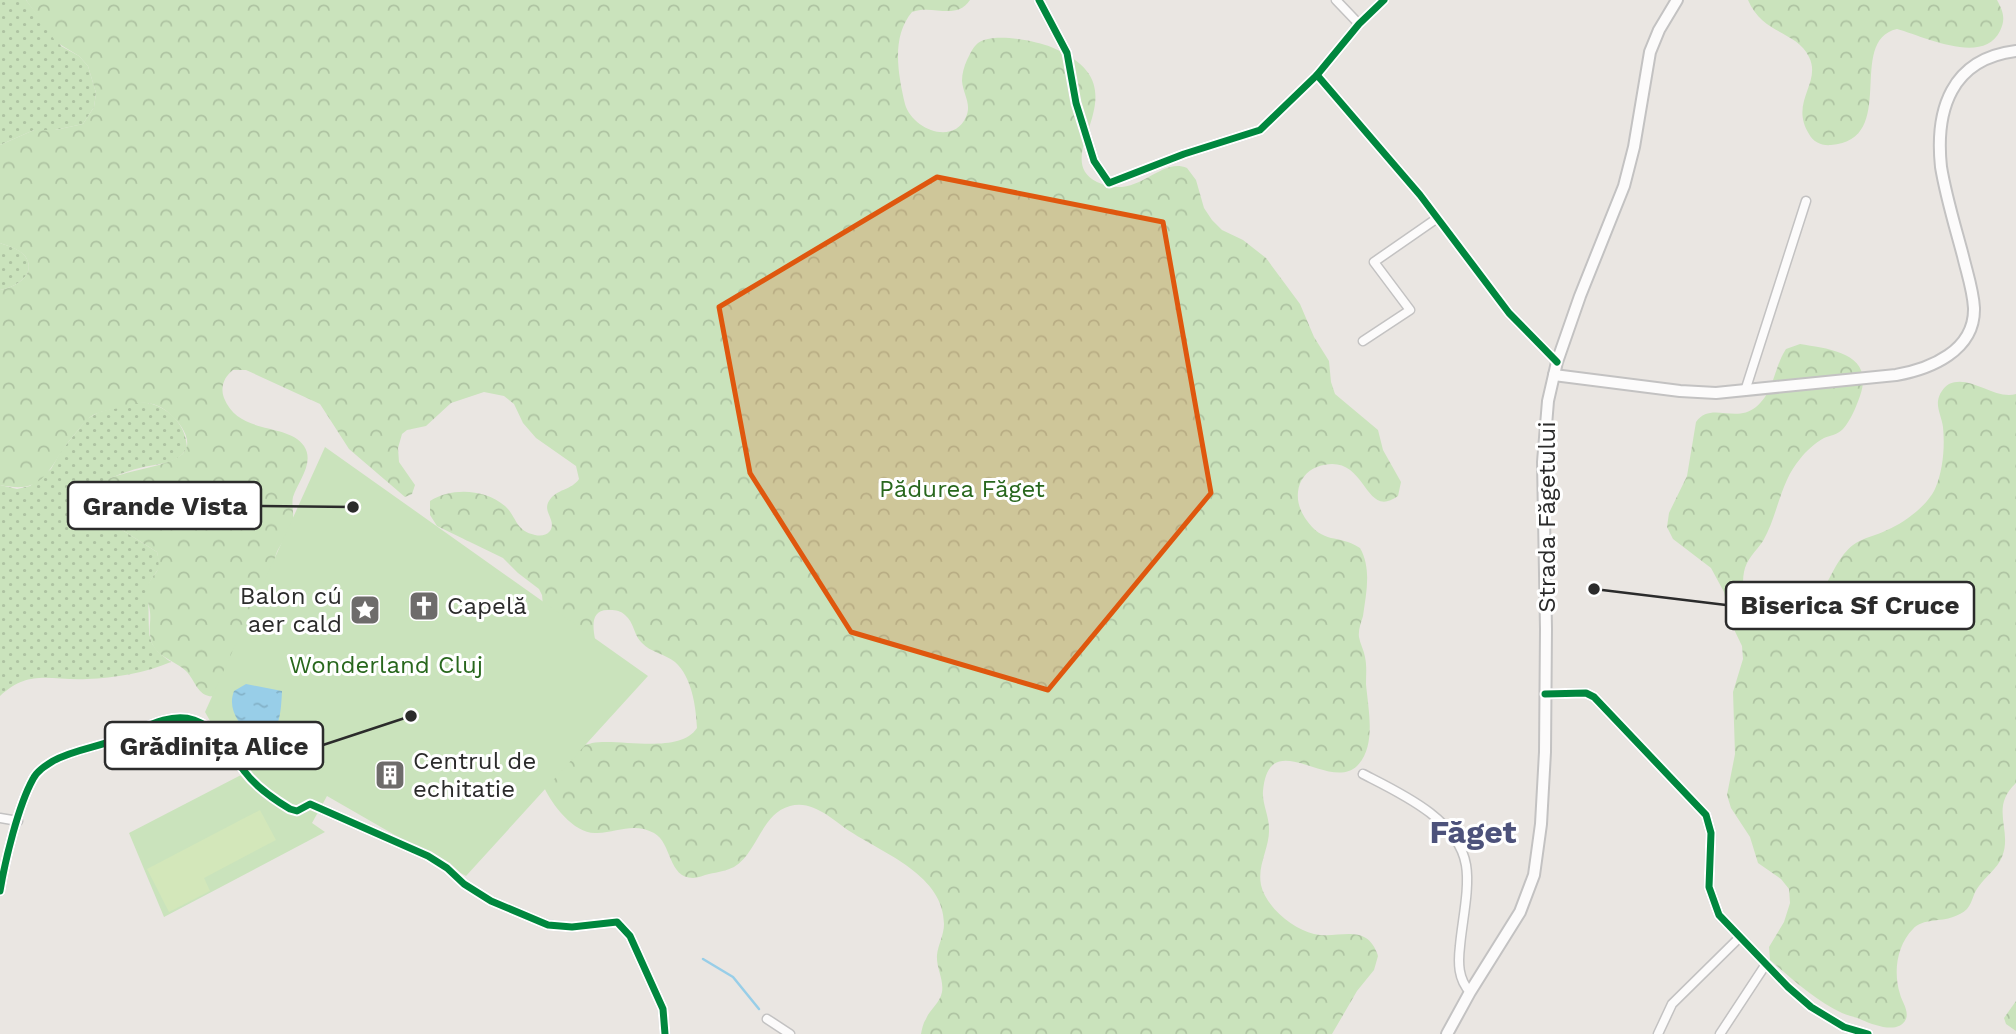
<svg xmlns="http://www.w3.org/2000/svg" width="2016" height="1034" font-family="'Work Sans',sans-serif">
	<defs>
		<pattern id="grass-dots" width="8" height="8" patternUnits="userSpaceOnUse" patternTransform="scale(1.75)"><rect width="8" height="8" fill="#cae3bc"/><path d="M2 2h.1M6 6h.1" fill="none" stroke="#aec3a2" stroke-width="1.8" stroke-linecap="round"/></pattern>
		<pattern id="forest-crowns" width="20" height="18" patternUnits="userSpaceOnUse" patternTransform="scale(1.75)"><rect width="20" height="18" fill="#cae3bc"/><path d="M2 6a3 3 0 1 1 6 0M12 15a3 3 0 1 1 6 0" fill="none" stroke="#aec3a2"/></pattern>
		<pattern id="water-ripples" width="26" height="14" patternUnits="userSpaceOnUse" patternTransform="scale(1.75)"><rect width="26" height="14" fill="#98cee8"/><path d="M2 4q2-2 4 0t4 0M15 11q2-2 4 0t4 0" fill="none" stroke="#83b1c7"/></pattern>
	</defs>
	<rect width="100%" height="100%" fill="#eae6e2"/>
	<g fill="url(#grass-dots)">
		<path d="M0 0H26L61 46 79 56 88 66 96 93 94 107 83 124 55 130H34L0 145Z"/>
		<path d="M0 243C8 246 20 249 25 256 38 274 15 288 0 290Z"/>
		<path d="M138 402C164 402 186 422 187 448 178 463 164 463 149 466 135 468 96 481 89 492L88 500 100 516 157 552C162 573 158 566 150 582 148 585 148 632 150 637 152 648 162 656 171 662 145 673 115 678 87 679 51 681 30 668 0 696V485L17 489 30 486 51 469 61 451 87 419 99 412Z"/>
	</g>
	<g fill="url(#forest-crowns)">
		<path d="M26 0H970C956 21 933 4 912 12 891 37 898 74 905 104 912 129 953 146 966 117 972 104 963 94 962 81 962 73 964 67 967 60 970 54 973 47 978 43 993 32 1036 41 1051 47 1150 87 1045 155 1097 182 1138 202 1159 156 1187 168L1196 180 1204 208 1212 220 1222 230 1243 240 1266 258 1300 304 1314 337 1329 361 1331 382 1335 394 1378 430 1383 450 1401 482 1398 496C1362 522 1368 449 1317 467 1306 471 1299 481 1298 492 1297 502 1300 510 1305 518 1324 546 1337 533 1360 548 1372 569 1366 594 1363 616 1361 623 1358 630 1359 637 1360 644 1364 650 1365 657 1367 666 1366 675 1366 684 1368 708 1377 746 1357 766 1329 793 1269 724 1263 791 1262 803 1269 816 1269 828 1270 848 1257 864 1261 885 1266 907 1293 929 1314 934 1338 940 1367 921 1378 956L1374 970 1357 991 1332 1034H921C922 1029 923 1023 926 1019 930 1009 940 1003 942 992 944 979 936 968 937 955 938 945 944 935 944 924 944 876 885 854 851 832 834 821 813 799 790 806 761 814 758 852 734 867 726 871 718 872 709 874 704 875 698 878 693 878 668 878 672 843 654 833 634 822 618 832 597 833 575 835 552 805 544 787 552 778 572 751 581 745 582 745 591 744 592 743 620 738 679 755 697 728 696 707 692 677 675 662 665 654 650 652 642 643 634 636 634 622 625 615 621 611 616 610 610 610 585 608 595 638 598 652L544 616 542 595 539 589 518 573 503 558 437 526 430 515V501C452 487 485 489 505 506 517 517 515 531 535 535 540 536 546 536 550 531 557 520 542 512 549 501 556 489 572 490 579 479L576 466 536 438 523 423 514 404 504 396 484 392 451 403 426 426 407 430 402 434 398 448 399 462 415 485 412 494 405 497 349 449 320 404 246 370H233C224 377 220 387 224 398 239 436 288 422 304 446 315 463 298 481 293 497 291 506 295 515 292 524 288 540 272 549 275 568L216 696C198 699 196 681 186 671 173 659 151 656 150 634 149 627 151 620 150 612 149 602 145 597 148 586 154 569 162 576 157 552L100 516 88 500 89 492C106 467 183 471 187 446 189 434 178 421 170 414 157 402 142 400 126 406 112 411 97 409 86 421 77 431 67 443 60 454 43 482 34 492 0 485V290C15 288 38 274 25 256 19 249 8 246 0 243V145L34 130H55L83 124 94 107 96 93 88 66 79 56 56 42Z"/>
		<path d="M1748 0H1997C2003 11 2006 19 2000 31 1983 66 1923 36 1897 29 1845 41 1900 140 1831 145 1822 146 1813 142 1809 134 1789 102 1822 83 1809 57 1797 31 1763 35 1748 0Z"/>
		<path d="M1800 344C1830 349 1875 353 1860 396 1856 407 1851 420 1843 429 1837 435 1831 435 1824 438 1815 443 1806 451 1800 459 1780 482 1778 515 1763 541 1756 551 1746 560 1744 572 1742 582 1743 595 1750 602 1759 611 1772 617 1783 617 1825 617 1826 566 1853 545 1864 537 1876 536 1887 530 1904 523 1927 506 1935 489 1943 471 1945 447 1943 427 1942 418 1937 409 1938 401 1939 394 1943 388 1949 384 1970 374 1994 400 2016 394V783C1989 808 2013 830 2002 857 1997 869 1986 876 1979 886 1973 893 1973 902 1967 909 1963 913 1958 915 1953 917 1941 922 1923 918 1913 929 1897 945 1893 972 1900 994 1902 1002 1909 1010 1906 1019 1899 1034 1876 1026 1862 1020 1856 1017 1849 1016 1842 1013 1815 1000 1793 980 1770 960L1769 947 1784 922 1790 903 1789 889 1781 879 1758 863 1750 837 1731 808 1727 795 1735 754 1733 692 1743 659 1742 646 1730 621 1724 592 1711 568 1673 539 1667 527 1669 513 1687 476 1696 422C1711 401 1735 424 1756 407 1774 393 1774 367 1786 349Z"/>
		<path d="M2016 1001V1031L2006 1024 2004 1018Z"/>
	</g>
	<path fill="#cae3bc" d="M325 447 648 676 466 876 327 796 312 823 325 832 164 917 129 833 241 775 205 712Z"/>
	<path fill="#d3e7ba" d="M260 810 276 840 204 878 210 891 169 912 147 869Z"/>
	<path fill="url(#water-ripples)" d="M246 684 282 691C281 709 281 744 253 736 239 725 227 709 234 691Z"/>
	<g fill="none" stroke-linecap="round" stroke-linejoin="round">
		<path stroke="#98cee8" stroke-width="2.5" d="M703 959 733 977 759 1009"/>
		<g stroke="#c3c2c2" stroke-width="11">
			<g id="minor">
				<path d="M1039 0 1067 53 1076 103 1094 161 1109 183 1184 154 1260 130 1317 75 1359 24 1384 0"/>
				<path d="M1336 0 1359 24"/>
				<path d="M1317 75 1420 195 1509 313 1557 362"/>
				<path d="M1363 341 1410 310 1374 262 1436 219"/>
				<path d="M1745 391 1806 201"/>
				<path d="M1545 694 1586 693 1594 697 1706 815 1711 833 1709 887 1719 915 1788 987 1811 1007 1844 1027 1868 1034"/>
				<path d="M1363 774C1400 793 1458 819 1466 865 1470 888 1462 922 1460 946 1458 963 1458 979 1470 992"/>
				<path d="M0 818 18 821"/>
				<path d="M0 891C5 861 18 806 33 779 37 771 45 766 53 761 74 749 100 747 123 737 144 728 170 712 194 720 223 731 228 751 245 772 256 787 275 800 290 809L297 811 310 804 428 856 447 868 464 884 491 901 548 925 572 927 617 922 630 936 663 1009 665 1034"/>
				<path d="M767 1019 790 1034"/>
				<path d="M1658 1034 1672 1004 1740 937"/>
				<path d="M1720 1034 1766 964"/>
			</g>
		</g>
		<g stroke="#c3c2c2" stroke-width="14">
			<g id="secondary">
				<path d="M1554 375 1680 391 1716 393 1896 375C1930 369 1975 351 1974 308 1973 290 1967 273 1963 256 1955 226 1946 197 1941 167 1935 110 1951 59 2016 51"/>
				<path d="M1447 1034 1470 992 1520 912 1534 875 1541 824 1545 752 1546 629 1543 462 1548 401 1557 362 1580 296 1624 186 1634 147 1650 52 1659 30 1677 0"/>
			</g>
		</g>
		<use href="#minor" stroke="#fcfbfb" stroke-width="8"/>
		<use href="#secondary" stroke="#fcfbfb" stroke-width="10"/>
		<g stroke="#fff" stroke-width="11">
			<g id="cycleway">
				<path d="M1039 0 1067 53 1076 103 1094 161 1109 183 1184 154 1260 130 1317 75 1359 24 1384 0"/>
				<path d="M1317 75 1420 195 1509 313 1557 362"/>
				<path d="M1545 694 1586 693 1594 697 1706 815 1711 833 1709 887 1719 915 1788 987 1811 1007 1844 1027 1868 1034"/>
				<path d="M0 891C5 861 18 806 33 779 37 771 45 766 53 761 74 749 100 747 123 737 144 728 170 712 194 720 223 731 228 751 245 772 256 787 275 800 290 809L297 811 310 804 428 856 447 868 464 884 491 901 548 925 572 927 617 922 630 936 663 1009 665 1034"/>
			</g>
		</g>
		<use href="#cycleway" stroke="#00873e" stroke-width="7"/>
	</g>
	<path fill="#df570e" fill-opacity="0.2" stroke="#df570e" stroke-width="5" stroke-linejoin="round" d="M937 177 1163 222 1211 493 1048 690 851 632 750 473 719 307Z"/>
	<defs>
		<g id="church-square" transform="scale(1.575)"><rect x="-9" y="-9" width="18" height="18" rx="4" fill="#6e6c6b" stroke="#fff"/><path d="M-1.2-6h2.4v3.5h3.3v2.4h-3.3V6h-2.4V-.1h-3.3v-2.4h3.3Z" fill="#fff"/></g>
		<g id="sight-square" transform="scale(1.575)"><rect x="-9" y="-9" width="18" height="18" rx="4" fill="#6e6c6b" stroke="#fff"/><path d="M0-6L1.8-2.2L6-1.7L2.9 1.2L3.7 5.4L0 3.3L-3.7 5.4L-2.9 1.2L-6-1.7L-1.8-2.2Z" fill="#fff"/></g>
		<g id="building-square" transform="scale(1.575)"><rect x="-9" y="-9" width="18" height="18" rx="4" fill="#6e6c6b" stroke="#fff"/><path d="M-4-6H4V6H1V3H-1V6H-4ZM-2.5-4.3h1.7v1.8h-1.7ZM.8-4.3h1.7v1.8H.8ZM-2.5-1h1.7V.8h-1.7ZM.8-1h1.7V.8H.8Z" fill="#fff"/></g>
	</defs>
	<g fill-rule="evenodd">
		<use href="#church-square" x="424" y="606"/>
		<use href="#sight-square" x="365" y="610"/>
		<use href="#building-square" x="390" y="775"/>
	</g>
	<g text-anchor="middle" stroke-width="6" stroke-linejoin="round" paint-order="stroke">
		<g font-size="24" fill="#28671d" stroke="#fff">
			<text x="962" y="497">Pădurea Făget</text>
			<text x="386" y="673">Wonderland Cluj</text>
		</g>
		<g font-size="24" fill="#2b2b2b" stroke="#fff">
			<text transform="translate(1547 517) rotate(-90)" y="8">Strada Făgetului</text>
		</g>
		<g font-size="24" fill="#2b2b2b" stroke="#fff" text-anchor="start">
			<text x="342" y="604" text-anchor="end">Balon cú<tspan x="342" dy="28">aer cald</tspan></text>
			<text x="447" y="614">Capelă</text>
			<text x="413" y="769">Centrul de<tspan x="413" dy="28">echitatie</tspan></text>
		</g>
		<g font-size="32" font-weight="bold" fill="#4d527b" stroke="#fff">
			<text x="1473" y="843">Făget</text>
		</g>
	</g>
	<path fill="none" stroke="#2b2b2b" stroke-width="2.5" d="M353 507L261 506M1594 589L1726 605M411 716L323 745"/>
	<g fill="#2b2b2b" stroke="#fff" stroke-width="2.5">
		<circle cx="353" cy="507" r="7"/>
		<circle cx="1594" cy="589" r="7"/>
		<circle cx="411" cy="716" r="7"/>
	</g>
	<g fill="#fff" stroke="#2b2b2b" stroke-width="2.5">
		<rect x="68" y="482" width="193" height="47" rx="7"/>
		<rect x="1726" y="582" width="248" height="47" rx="7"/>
		<rect x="105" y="722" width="218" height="47" rx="7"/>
	</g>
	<g font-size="26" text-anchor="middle" font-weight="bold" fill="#2b2b2b">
		<text x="165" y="515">Grande Vista</text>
		<text x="1850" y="614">Biserica Sf Cruce</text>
		<text x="214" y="755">Grădinița Alice</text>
	</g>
</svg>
